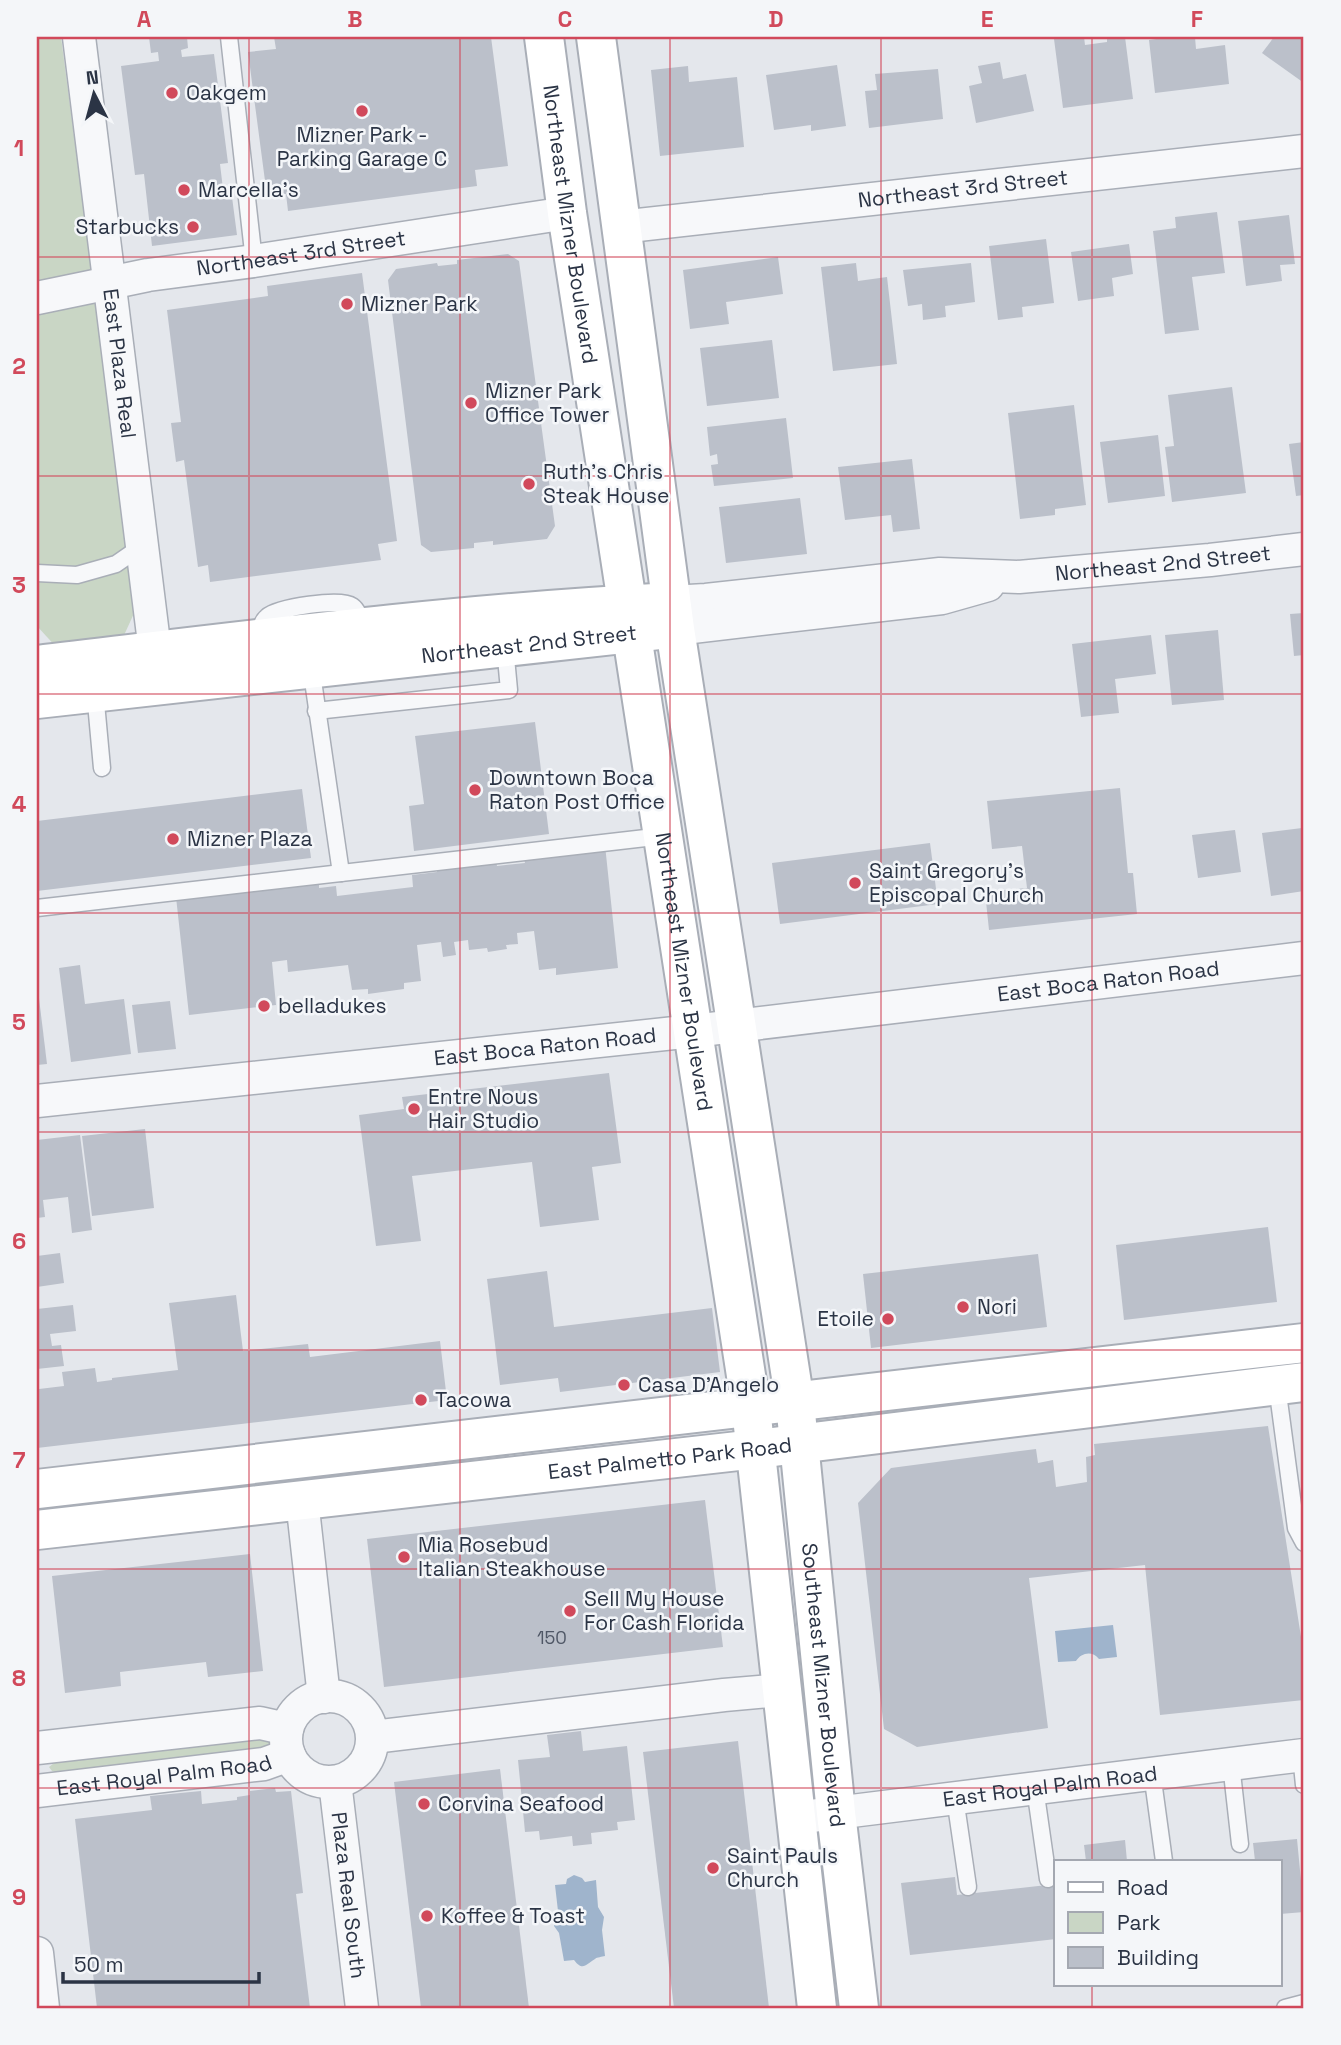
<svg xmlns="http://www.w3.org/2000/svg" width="1341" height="2045" font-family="'Space Grotesk',sans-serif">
	<rect width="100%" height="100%" fill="#e4e7ec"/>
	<g fill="#c9d6c5">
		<path d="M37 37H61L136 609 120 644 58 649 37 626Z"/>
		<path d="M272 1736 276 1744 272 1748 61 1774 52 1771 49 1767 58 1760Z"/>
	</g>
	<g fill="#9fb4cc">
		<path d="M1113 1625 1117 1657 1099 1659C1092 1650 1081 1653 1076 1661L1058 1662 1055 1631Z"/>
		<path d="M574 1875 582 1878 585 1882 596 1880 598 1907 604 1917 602 1930 605 1956C602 1957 597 1957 595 1959 586 1964 583 1972 574 1960L564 1961 559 1933 554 1926 558 1911 555 1885 566 1884 567 1879Z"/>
	</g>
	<g fill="#bbc0ca">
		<path d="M149 37H187L188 48 181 50 182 57 214 54 228 163 220 164 223 189 225 198 232 197 237 235 152 246 144 174 135 175 121 66 159 61 158 52 151 53Z"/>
		<path d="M274 37H491L508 166 475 170 477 186 288 211 286 194 267 196 248 52 276 49Z"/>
		<path d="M1067 37H1084L1085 45 1107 42V37H1125L1133 99 1063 108 1054 39Z"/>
		<path d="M1171 37H1195L1196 49 1225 45 1229 84 1155 93 1149 40Z"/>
		<path d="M1274 37H1304V83L1262 53Z"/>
		<path d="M1000 62 1003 79 1026 74 1034 111 976 123 969 86 982 83 978 66Z"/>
		<path d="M837 65 846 126 811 131V125L774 130 766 75Z"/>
		<path d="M688 66 689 82 737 77 744 147 660 156 651 70Z"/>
		<path d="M938 69 943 119 869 128 865 91 877 90 875 74Z"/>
		<path d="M1217 212 1225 273 1192 277 1199 330 1165 334 1153 231 1176 228 1175 217Z"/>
		<path d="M1289 215 1295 264 1280 265 1282 281 1246 286 1238 221Z"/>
		<path d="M1046 239 1054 303 1022 307 1023 317 998 320 989 246Z"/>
		<path d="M1129 244 1133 274 1112 278 1114 296 1078 301 1071 252Z"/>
		<path d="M508 254 519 261 555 526 547 539 493 545V541L474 543V548L431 552 421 545 388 280 396 269 437 263 438 266 457 264V260Z"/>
		<path d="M778 257 783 294 726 302 729 324 690 329 683 270Z"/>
		<path d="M856 263 858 281 887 277 897 364 833 371 821 267Z"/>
		<path d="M971 263 975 302 945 306 946 317 923 320 922 304 908 306 903 270Z"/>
		<path d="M362 273 397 541 378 544 381 560 210 582 208 565 198 567 184 460 176 462 171 423 181 422 167 310 268 296 267 286Z"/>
		<path d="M772 340 779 398 707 406 700 348Z"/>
		<path d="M1232 387 1246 493 1172 502 1165 447 1174 446 1168 395Z"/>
		<path d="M1074 405 1086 505 1055 509V515L1020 519 1008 413Z"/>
		<path d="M786 418 793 478 714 486 711 465 718 464 717 454 710 456 707 427Z"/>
		<path d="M1158 435 1165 496 1108 503 1100 442Z"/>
		<path d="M1304 442V495L1296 496 1289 444Z"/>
		<path d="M912 459 920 529 893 532 891 515 845 520 838 467Z"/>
		<path d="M800 498 807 554 726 563 719 507Z"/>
		<path d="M1304 613V655L1294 656 1290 614Z"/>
		<path d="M1218 630 1224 700 1172 705 1165 635Z"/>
		<path d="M1151 635 1156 674 1115 679 1119 713 1081 717 1072 644Z"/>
		<path d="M535 722 549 834 414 851 409 806 424 804 415 736Z"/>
		<path d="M1120 788 1128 873H1133L1137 914 989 930 985 892 1027 888 1022 846 992 849 987 801Z"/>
		<path d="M302 789 311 858 37 891V821Z"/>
		<path d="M1302 828 1304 847V891L1271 896 1262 833Z"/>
		<path d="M1235 830 1241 872 1198 878 1192 835Z"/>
		<path d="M930 843 938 904 780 924 772 863Z"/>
		<path d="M605 845 618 968 556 975V968L539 970 534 931 517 933 518 944 506 945 507 949 488 952 487 948 469 950 468 940 454 942 456 955 443 957 441 942 417 945 421 981 404 983V989L368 994V989L352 990 348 965 288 972 287 960 272 962 276 1005 189 1015 176 897 228 891V894L319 884V888L336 886 337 896 413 887 412 875 437 872V868L496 861 497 866 525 863 524 859Z"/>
		<path d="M80 965 85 1004 124 999 131 1054 71 1062 59 968Z"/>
		<path d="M37 990H38L47 1064 37 1065Z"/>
		<path d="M170 1001 176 1049 138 1053 132 1005Z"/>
		<path d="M609 1073 621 1163 592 1167 599 1220 540 1227 532 1162 412 1176 421 1241 376 1246 359 1115 404 1109 402 1097Z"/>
		<path d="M145 1129 154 1208 92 1216 82 1136Z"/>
		<path d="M80 1135 92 1230 72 1233 68 1197 43 1200 45 1217 37 1218V1140Z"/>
		<path d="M1268 1227 1277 1302 1124 1320 1116 1245Z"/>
		<path d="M60 1253 64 1283 37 1287V1256Z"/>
		<path d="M1038 1254 1047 1327 871 1348 863 1274Z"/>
		<path d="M547 1271 554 1327 712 1308 720 1372 560 1392 558 1378 500 1385 487 1279Z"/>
		<path d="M236 1295 243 1351 308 1344 310 1357 440 1341 447 1400 37 1448V1384H38L39 1389 64 1386 62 1372 95 1368 97 1382 112 1380V1378L178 1370 169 1303Z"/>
		<path d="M73 1305 76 1331 50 1334 52 1346 61 1345 64 1366 37 1369V1309Z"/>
		<path d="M1268 1426 1304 1656V1700L1160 1715 1145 1565 1029 1578 1048 1728 917 1747 884 1729 858 1503 891 1468 1036 1449 1038 1463 1053 1460 1056 1487 1087 1482 1086 1457 1095 1455 1094 1444Z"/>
		<path d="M705 1500 723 1647 384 1687 367 1539Z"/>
		<path d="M250 1554 263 1671 208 1677 206 1662 120 1672 121 1686 65 1693 52 1576Z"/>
		<path d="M581 1731 583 1751 627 1746 635 1820 617 1822 618 1830 591 1833 592 1844 573 1846 572 1836 540 1840 539 1831 525 1832 518 1760 550 1757 547 1735Z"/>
		<path d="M738 1741 769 2008H674L643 1752Z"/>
		<path d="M500 1769 529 2008H421L394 1782Z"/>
		<path d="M275 1788 276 1792 291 1791 303 1893 296 1894 310 2008H97L75 1819 152 1810 150 1796 201 1791 202 1804 237 1800V1797L250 1795V1791Z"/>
		<path d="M1297 1839 1304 1912 1280 1914V1861H1255L1253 1843Z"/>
		<path d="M1125 1840 1127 1861H1086L1084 1845Z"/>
		<path d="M955 1877 957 1895 1056 1884V1939L910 1955 901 1883Z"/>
	</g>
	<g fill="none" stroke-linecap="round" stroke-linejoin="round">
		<g stroke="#a9aeb7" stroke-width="19">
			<g id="lane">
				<path d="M229 37 254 261"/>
				<path d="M37 573 77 575 116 564 142 546"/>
				<path d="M261 637C261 629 261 622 267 617 278 607 341 598 352 606 359 611 359 619 361 626"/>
				<path d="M311 667 341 873"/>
				<path d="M95 692 102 768"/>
				<path d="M316 711 509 690 505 647"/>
				<path d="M37 908 663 836"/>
				<path d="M1277 1386 1296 1528 1304 1543"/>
				<path d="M1301 1755 1304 1785"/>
				<path d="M1231 1764 1240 1844"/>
				<path d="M1152 1773 1164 1861"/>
				<path d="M1035 1788 1048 1879"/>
				<path d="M955 1798 968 1887"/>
				<path d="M1285 2008 1304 2003"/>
			</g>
		</g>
		<g stroke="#a9aeb7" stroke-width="35">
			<g id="street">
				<path id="s1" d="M79 37 155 651 147 673"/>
				<path id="s2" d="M620 227 1304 151"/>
				<path id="s3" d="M37 298 148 275 254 261 567 213"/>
				<path id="s4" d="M671 602 706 600 940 574 1019 577 1210 560 1304 549"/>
				<path d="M675 629 942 598 988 585"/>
				<path id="s5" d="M37 1101 693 1031 1304 958"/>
				<path d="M302 1500 324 1697"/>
				<circle cx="329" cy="1739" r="43"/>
				<path d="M373 1737 724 1695 781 1690"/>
				<path d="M37 1748 260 1723 287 1729"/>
				<path id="s6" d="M335 1782 362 2008"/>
				<path id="s7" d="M37 1791 264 1764 289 1755"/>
				<path id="s8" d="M795 1818 1304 1755"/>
				<path d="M37 1953 43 2008"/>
			</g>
		</g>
		<g stroke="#a9aeb7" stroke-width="42">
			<g id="secondary">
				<path id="s9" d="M544 37 567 213 751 1408 817 2008"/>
				<path id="s10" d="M596 37 675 629 795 1403 836 1813 859 2008"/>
				<path d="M37 665C242 641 448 614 655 603"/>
				<path id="s11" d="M37 699 659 630"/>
				<path d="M37 1489 1304 1343"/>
				<path id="s12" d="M37 1530 756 1449 1304 1382"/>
			</g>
		</g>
		<use href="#lane" stroke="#f7f8fa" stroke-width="16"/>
		<use href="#street" stroke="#f7f8fa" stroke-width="32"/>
		<use href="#secondary" stroke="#fff" stroke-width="38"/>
	</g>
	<path fill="none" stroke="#d1495b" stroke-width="2" stroke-opacity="0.55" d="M249 37V2008M460 37V2008M670 37V2008M881 37V2008M1092 37V1861M37 257H1304M37 476H1304M37 694H1304M37 913H1304M37 1132H1304M37 1350H1304M37 1569H1304M37 1788H1304M1092 1984V2008"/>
	<g fill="#d1495b" stroke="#f4f6f9" stroke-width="2.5">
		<circle cx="172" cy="93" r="7"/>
		<circle cx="362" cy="111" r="7"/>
		<circle cx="184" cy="190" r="7"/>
		<circle cx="193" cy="227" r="7"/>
		<circle cx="347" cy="304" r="7"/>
		<circle cx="471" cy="403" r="7"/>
		<circle cx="529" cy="484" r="7"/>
		<circle cx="475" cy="790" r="7"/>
		<circle cx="173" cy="839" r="7"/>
		<circle cx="855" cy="883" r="7"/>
		<circle cx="264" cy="1006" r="7"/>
		<circle cx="414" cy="1109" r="7"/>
		<circle cx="963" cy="1307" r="7"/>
		<circle cx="888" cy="1319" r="7"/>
		<circle cx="624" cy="1385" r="7"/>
		<circle cx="421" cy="1400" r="7"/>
		<circle cx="404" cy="1557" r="7"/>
		<circle cx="570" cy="1611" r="7"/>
		<circle cx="424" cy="1804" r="7"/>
		<circle cx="713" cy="1868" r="7"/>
		<circle cx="427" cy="1916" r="7"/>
	</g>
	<g text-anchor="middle" stroke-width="5" stroke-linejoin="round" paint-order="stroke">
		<g font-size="18" fill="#4f5766">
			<text x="552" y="1644">150</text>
		</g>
		<g font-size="21" fill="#2b3445" stroke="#f4f6f9" text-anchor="start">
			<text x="186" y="100">Oakgem</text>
			<text x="362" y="142" text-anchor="middle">Mizner Park -<tspan x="362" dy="24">Parking Garage C</tspan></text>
			<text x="198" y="197">Marcella's</text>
			<text x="179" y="234" text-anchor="end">Starbucks</text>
			<text x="361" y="311">Mizner Park</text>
			<text x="485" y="398">Mizner Park<tspan x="485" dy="24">Office Tower</tspan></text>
			<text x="543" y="479">Ruth's Chris<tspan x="543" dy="24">Steak House</tspan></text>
			<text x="489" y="785">Downtown Boca<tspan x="489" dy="24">Raton Post Office</tspan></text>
			<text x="187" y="846">Mizner Plaza</text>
			<text x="869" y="878">Saint Gregory's<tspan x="869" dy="24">Episcopal Church</tspan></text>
			<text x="278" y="1013">belladukes</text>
			<text x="428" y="1104">Entre Nous<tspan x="428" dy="24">Hair Studio</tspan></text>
			<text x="977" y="1314">Nori</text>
			<text x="874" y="1326" text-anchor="end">Etoile</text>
			<text x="638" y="1392">Casa D'Angelo</text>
			<text x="435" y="1407">Tacowa</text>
			<text x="418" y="1552">Mia Rosebud<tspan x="418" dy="24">Italian Steakhouse</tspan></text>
			<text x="584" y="1606">Sell My House<tspan x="584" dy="24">For Cash Florida</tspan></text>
			<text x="438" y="1811">Corvina Seafood</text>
			<text x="727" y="1863">Saint Pauls<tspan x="727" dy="24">Church</tspan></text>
			<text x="441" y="1923">Koffee &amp; Toast</text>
		</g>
		<g font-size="21" fill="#2b3445" stroke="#f4f6f9">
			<text dy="7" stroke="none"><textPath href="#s2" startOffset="345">Northeast 3rd Street</textPath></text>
			<text dy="7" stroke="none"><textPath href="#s9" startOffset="189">Northeast Mizner Boulevard</textPath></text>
			<text dy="7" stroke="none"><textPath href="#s3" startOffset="268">Northeast 3rd Street</textPath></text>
			<text dy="7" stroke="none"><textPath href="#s1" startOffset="329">East Plaza Real</textPath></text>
			<text dy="7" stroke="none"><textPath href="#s4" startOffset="494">Northeast 2nd Street</textPath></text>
			<text dy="7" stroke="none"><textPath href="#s11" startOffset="495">Northeast 2nd Street</textPath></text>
			<text dy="7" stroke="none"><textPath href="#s9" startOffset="945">Northeast Mizner Boulevard</textPath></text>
			<text dy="7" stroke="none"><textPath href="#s5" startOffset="1078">East Boca Raton Road</textPath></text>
			<text dy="7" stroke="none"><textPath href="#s5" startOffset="511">East Boca Raton Road</textPath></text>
			<text dy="7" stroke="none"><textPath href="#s12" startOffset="637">East Palmetto Park Road</textPath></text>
			<text dy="7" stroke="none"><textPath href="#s10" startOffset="1664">Southeast Mizner Boulevard</textPath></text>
			<text dy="7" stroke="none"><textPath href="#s7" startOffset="128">East Royal Palm Road</textPath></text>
			<text dy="7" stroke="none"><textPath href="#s8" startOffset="257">East Royal Palm Road</textPath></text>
			<text dy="7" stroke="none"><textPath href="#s6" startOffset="114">Plaza Real South</textPath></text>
		</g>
	</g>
	<rect width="1341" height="2045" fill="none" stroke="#f4f6f9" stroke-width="77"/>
	<rect x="1054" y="1860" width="228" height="126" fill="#f4f6f9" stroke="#a4a8b1" stroke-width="2"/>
	<rect x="1068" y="1882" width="35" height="10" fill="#ffffff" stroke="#a4a8b1" stroke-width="2"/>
	<text x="1117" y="1895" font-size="21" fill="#2b3445">Road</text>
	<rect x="1068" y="1912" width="35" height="21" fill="#c9d6c5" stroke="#a4a8b1" stroke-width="2"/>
	<text x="1117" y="1930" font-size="21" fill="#2b3445">Park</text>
	<rect x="1068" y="1947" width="35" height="21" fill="#bbc0ca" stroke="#a4a8b1" stroke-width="2"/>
	<text x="1117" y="1965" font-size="21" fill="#2b3445">Building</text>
	<g transform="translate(94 94) rotate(354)" stroke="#f4f6f9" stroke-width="5" paint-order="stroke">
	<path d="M0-5L12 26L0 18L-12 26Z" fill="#2b3445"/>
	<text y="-10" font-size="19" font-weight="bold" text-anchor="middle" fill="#2b3445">N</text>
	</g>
	<path d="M63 1972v10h196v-10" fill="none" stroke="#2b3445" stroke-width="3.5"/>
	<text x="74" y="1972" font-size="21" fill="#2b3445" stroke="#f4f6f9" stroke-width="5" paint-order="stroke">50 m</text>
	<rect x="38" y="38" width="1264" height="1969" fill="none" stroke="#d1495b" stroke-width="2.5"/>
	<g font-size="23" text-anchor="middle" font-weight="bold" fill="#d1495b">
		<text x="144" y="27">A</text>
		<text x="355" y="27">B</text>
		<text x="565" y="27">C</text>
		<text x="776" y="27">D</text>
		<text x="987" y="27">E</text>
		<text x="1197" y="27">F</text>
		<text x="19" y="156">1</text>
		<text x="19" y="374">2</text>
		<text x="19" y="593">3</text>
		<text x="19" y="812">4</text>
		<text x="19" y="1030">5</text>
		<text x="19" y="1249">6</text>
		<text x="19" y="1468">7</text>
		<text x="19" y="1686">8</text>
		<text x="19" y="1905">9</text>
	</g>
</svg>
